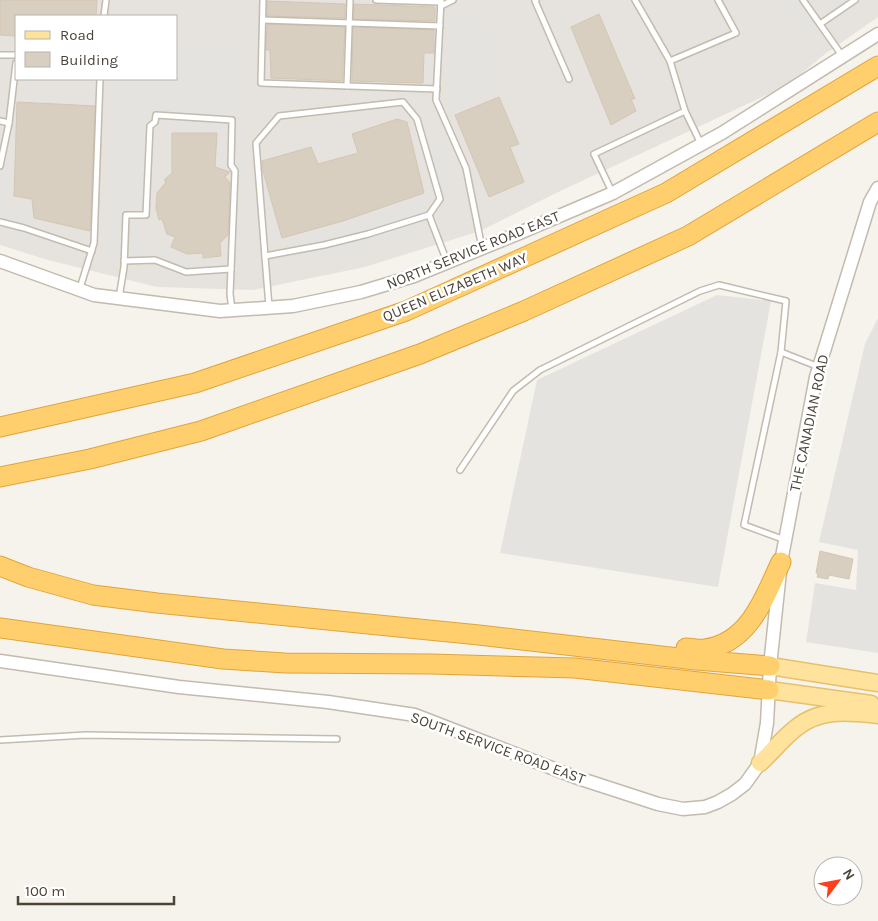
<svg xmlns="http://www.w3.org/2000/svg" width="878" height="921" font-family="Karla,sans-serif">
	<rect width="100%" height="100%" fill="#f6f3ec"/>
	<path fill="#e6e2dd" fill-rule="evenodd" d="M0 0H878V17L825 54 786 86 556 193 480 231 365 267 253 290 157 287 48 260 0 245ZM16 16H176V79H16Z"/>
	<g fill="#e5e3e0">
		<path d="M783 0H799L819 29 809 37Z"/>
		<path d="M829 0H865L834 20 823 5Z"/>
		<path d="M477 7 508 87 450 109 446 96 449 18Z"/>
		<path d="M176 45 237 50V61L247 59 241 277H223L225 246 232 237 234 174 222 164 221 131 156 128 154 176 150 218 140 220 144 247H158L187 258H201L204 263H217L214 277 176 276 154 260 105 261 114 79H176Z"/>
		<path d="M12 108 9 194 4 216 0 215V109Z"/>
		<path d="M440 143 454 190 444 193 430 146Z"/>
		<path d="M527 149 538 181 529 184 518 152Z"/>
		<path d="M262 172 281 238 274 240 255 174Z"/>
		<path d="M424 197 437 224 386 244 357 253 281 266 275 251 284 250V241L359 222 362 231 367 230 364 221 391 212Z"/>
		<path d="M9 206 32 213 29 225 81 241 77 255 1 232Z"/>
		<path d="M717 295 771 301 718 587 500 553 537 380Z"/>
		<path d="M878 318V653L806 642 815 583 856 590 858 550 819 542 865 344Z"/>
	</g>
	<g fill="#d8cfc1" stroke="#d3c7b4">
		<path d="M0 0H97L96 16H16V36L0 35Z"/>
		<path d="M267 1 345 4V18L267 16Z"/>
		<path d="M354 4 435 7V21L354 19Z"/>
		<path d="M599 14 635 99H631L636 111 611 125 571 27Z"/>
		<path d="M267 24 345 27 342 81 271 78 270 50H266Z"/>
		<path d="M353 27 434 30V53H424L423 83 352 81Z"/>
		<path d="M499 97 519 144 510 147 524 182 489 197 455 115Z"/>
		<path d="M17 102 95 106 90 231 34 218 32 199 14 196Z"/>
		<path d="M397 119 407 122 424 193 343 221 282 238 263 171 262 161 311 147 318 164 358 153 352 134Z"/>
		<path d="M172 133H217L215 167 230 172 225 177 230 183 228 235 220 243 221 256 203 258V253L187 254 171 247 175 237 167 234 162 219 159 220 156 208 157 193 166 182 164 180 172 173Z"/>
		<path d="M820 551 853 559 849 579 829 575 828 579 817 577 818 573H816Z"/>
	</g>
	<g fill="none" stroke-linecap="round" stroke-linejoin="round">
		<g stroke="#c2bbae" stroke-width="8">
			<g id="service">
				<path d="M263 0 261 83 437 89"/>
				<path d="M376 0 441 2"/>
				<path d="M441 0 436 100 466 168 482 248"/>
				<path d="M536 0 535 1 569 79"/>
				<path d="M635 0 670 61 685 111 701 144"/>
				<path d="M803 0 843 57"/>
				<path d="M441 6 453 0"/>
				<path d="M104 16 106 0"/>
				<path d="M263 20 440 26"/>
				<path d="M820 24 855 0"/>
				<path d="M0 55H16"/>
				<path d="M670 61 736 33 718 0"/>
				<path d="M347 86 350 0"/>
				<path d="M0 121 9 123"/>
				<path d="M0 166 9 123 16 63"/>
				<path d="M612 192 594 154 685 111"/>
				<path d="M0 222 24 228 92 251"/>
				<path d="M265 256 324 245 368 234 429 215"/>
				<path d="M124 261 155 260 186 272 231 269"/>
				<path d="M80 288 94 243 100 79"/>
				<path d="M119 298 124 267 126 215H146L150 126 155 122 156 115 232 120 231 165 235 171 230 294 232 310"/>
				<path d="M269 307 256 143 279 116 403 102 417 119 440 199 429 215 447 262"/>
				<path d="M781 352 819 367"/>
				<path d="M460 470 513 391 540 370 700 291 719 285 786 301 781 352 744 525 785 540"/>
				<path d="M0 740 86 735 337 739"/>
			</g>
		</g>
		<g stroke="#c2bbae" stroke-width="15">
			<g id="tertiary">
				<path d="M0 261 94 295 220 311 293 306 361 292 414 276 517 234 613 193 722 133 878 34"/>
				<path d="M0 661 179 687 328 702 415 715 575 777 658 804 683 809 705 807 718 802 732 794 745 784 760 763 767 723 770 666 781 562 816 377 870 202 878 188"/>
			</g>
		</g>
		<g stroke="#e6c16a" stroke-width="19">
			<g id="primary">
				<path d="M770 666 878 683"/>
				<path d="M769 690 871 704"/>
				<path d="M760 763C772 752 783 738 796 728 820 708 849 712 878 715"/>
			</g>
		</g>
		<g stroke="#e0a43c" stroke-width="21">
			<g id="motorway">
				<path d="M0 427 195 383 406 311 666 193 878 66"/>
				<path d="M0 477 90 459 201 431 420 354 524 311 688 236 878 122"/>
				<path d="M0 566 28 577 93 595 157 603 479 635 696 660 770 666"/>
				<path d="M0 628 223 659 285 663 431 664 575 668 769 690"/>
				<path d="M686 648C692 648 699 650 705 649 750 643 765 596 781 562"/>
			</g>
		</g>
		<use href="#service" stroke="#fff" stroke-width="5"/>
		<use href="#tertiary" stroke="#fff" stroke-width="12"/>
		<use href="#primary" stroke="#ffe39c" stroke-width="16"/>
		<use href="#motorway" stroke="#ffcf6e" stroke-width="19"/>
	</g>
	<g text-anchor="middle" stroke-width="5" stroke-linejoin="round" paint-order="stroke">
		<g font-size="15" fill="#4b4439" stroke="#fff">
			<text transform="translate(473 250) rotate(-22)" y="5">NORTH SERVICE ROAD EAST</text>
			<text transform="translate(455 287) rotate(-23)" y="5">QUEEN ELIZABETH WAY</text>
			<text transform="translate(809 423) rotate(-78)" y="5">THE CANADIAN ROAD</text>
			<text transform="translate(498 748) rotate(20)" y="5">SOUTH SERVICE ROAD EAST</text>
		</g>
	</g>
	<rect x="15" y="15" width="162" height="65" fill="#ffffff" stroke="#b7b4b0"/>
	<rect x="25" y="31" width="25" height="8" fill="#ffe39c" stroke="#b7b4b0"/>
	<text x="60" y="40" font-size="15" fill="#4b4439">Road</text>
	<rect x="25" y="52" width="25" height="15" fill="#d8cfc1" stroke="#b7b4b0"/>
	<text x="60" y="65" font-size="15" fill="#4b4439">Building</text>
	<g transform="translate(838 881) rotate(58)"><circle r="24" fill="#ffffff" stroke="#b7b4b0"/>
	<path d="M0-4L9 19L0 12L-9 19Z" fill="#fc3f1d"/>
	<text y="-8" font-size="14" font-weight="bold" text-anchor="middle" fill="#4b4439">N</text>
	</g>
	<path d="M18 896v8h156v-8" fill="none" stroke="#4b4439" stroke-width="2.5"/>
	<text x="25" y="896" font-size="15" fill="#4b4439" stroke="#ffffff" stroke-width="4" paint-order="stroke">100 m</text>
</svg>
